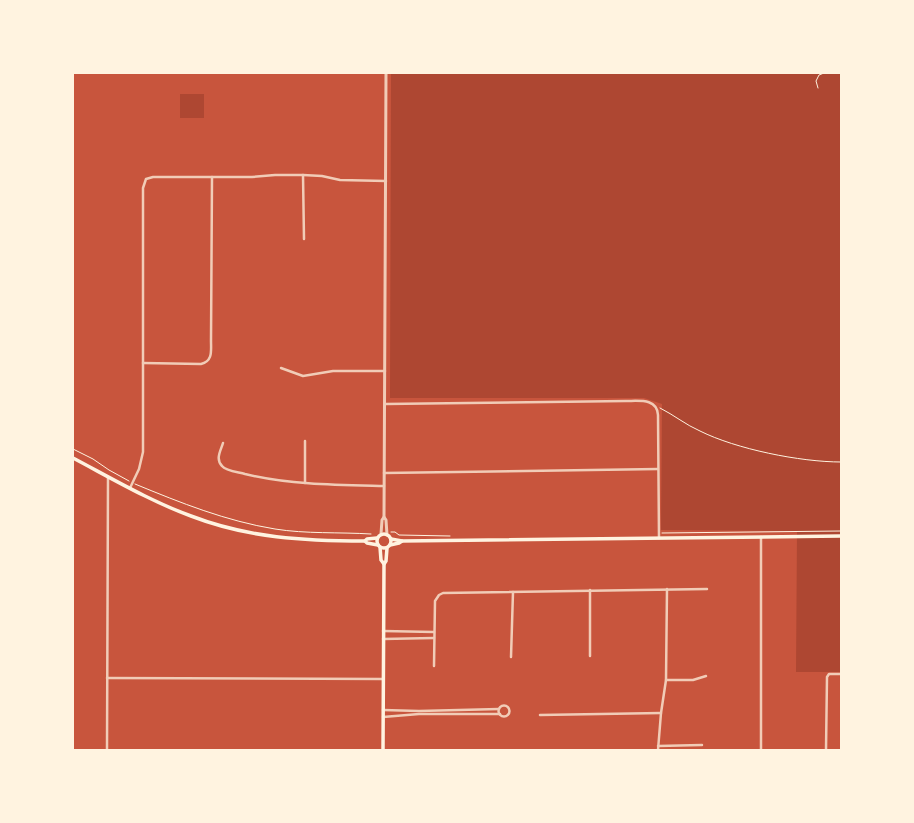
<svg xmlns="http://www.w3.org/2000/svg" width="914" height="823" font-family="'Public Sans',sans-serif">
	<rect width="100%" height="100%" fill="#c8553d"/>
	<g fill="#ae4732">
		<path d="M391 73H841V672H796L797 531 661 530 662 404 644 398H390Z"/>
		<rect x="180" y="94" width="24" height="24"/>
	</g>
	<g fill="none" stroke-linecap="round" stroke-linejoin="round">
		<g stroke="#fff3e0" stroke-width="1">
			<path d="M818 88 816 81 819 75 824 73"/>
			<path d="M660 408C674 415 686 425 700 431 736 449 800 462 841 462"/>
			<path d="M73 449 93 459 109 470 129 481"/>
			<path d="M135 484C181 503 226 521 275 529 306 534 339 532 371 534"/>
			<path d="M391 532H395L399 535 450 536"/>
			<path d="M662 533 841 531"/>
		</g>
		<g stroke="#f1ccb7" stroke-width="2.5">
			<path d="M303 175 304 239"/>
			<path d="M143 363 201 364C213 361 211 351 211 341L212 177"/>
			<path d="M281 368 303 376 333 371H385"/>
			<path d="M385 404 626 401C639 401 657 398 658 415L659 538"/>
			<path d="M223 443C221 450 215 459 222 466 226 471 238 472 245 474 291 485 337 485 384 486"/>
			<path d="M384 473 658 469"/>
			<path d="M305 483V441"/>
			<path d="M130 488 139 469 143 452V188L146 179 153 177H252L275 175H303L322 176 340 180 386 181"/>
			<path d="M590 590V656"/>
			<path d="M383 631 434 632"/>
			<path d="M383 639 434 638"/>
			<path d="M511 657 513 592"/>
			<path d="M434 666 435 601 439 595 443 593 707 589"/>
			<path d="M107 678 383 679"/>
			<path d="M666 680H693L706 676"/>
			<circle cx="504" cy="711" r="5.5"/>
			<path d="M383 710 419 711 499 709"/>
			<path d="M540 715 661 713"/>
			<path d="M383 717 419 714H500"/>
			<path d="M658 746 702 745"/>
			<path d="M107 750 108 477"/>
			<path d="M658 750 661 713 666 680 667 589"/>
			<path d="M761 750V537"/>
			<path d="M826 750 827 677 829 674H841"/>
		</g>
		<g stroke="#f1ccb7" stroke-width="3">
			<path d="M384 517 386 520 387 535"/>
			<path d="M381 534 382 520 384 517 386 73"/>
		</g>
		<g stroke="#fff3e0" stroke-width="3.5">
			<path d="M73 458C111 478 150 501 191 516 248 538 304 541 365 541L367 539 377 538"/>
			<circle cx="384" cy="541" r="7"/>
			<path d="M391 539 402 541 841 536"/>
			<path d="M365 541 367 543 378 545"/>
			<path d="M390 545 399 543 402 541"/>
			<path d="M380 547 381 560 384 564"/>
			<path d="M383 750 384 564 386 561 387 548"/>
		</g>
	</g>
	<rect width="914" height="823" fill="none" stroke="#fff3e0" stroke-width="148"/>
</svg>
